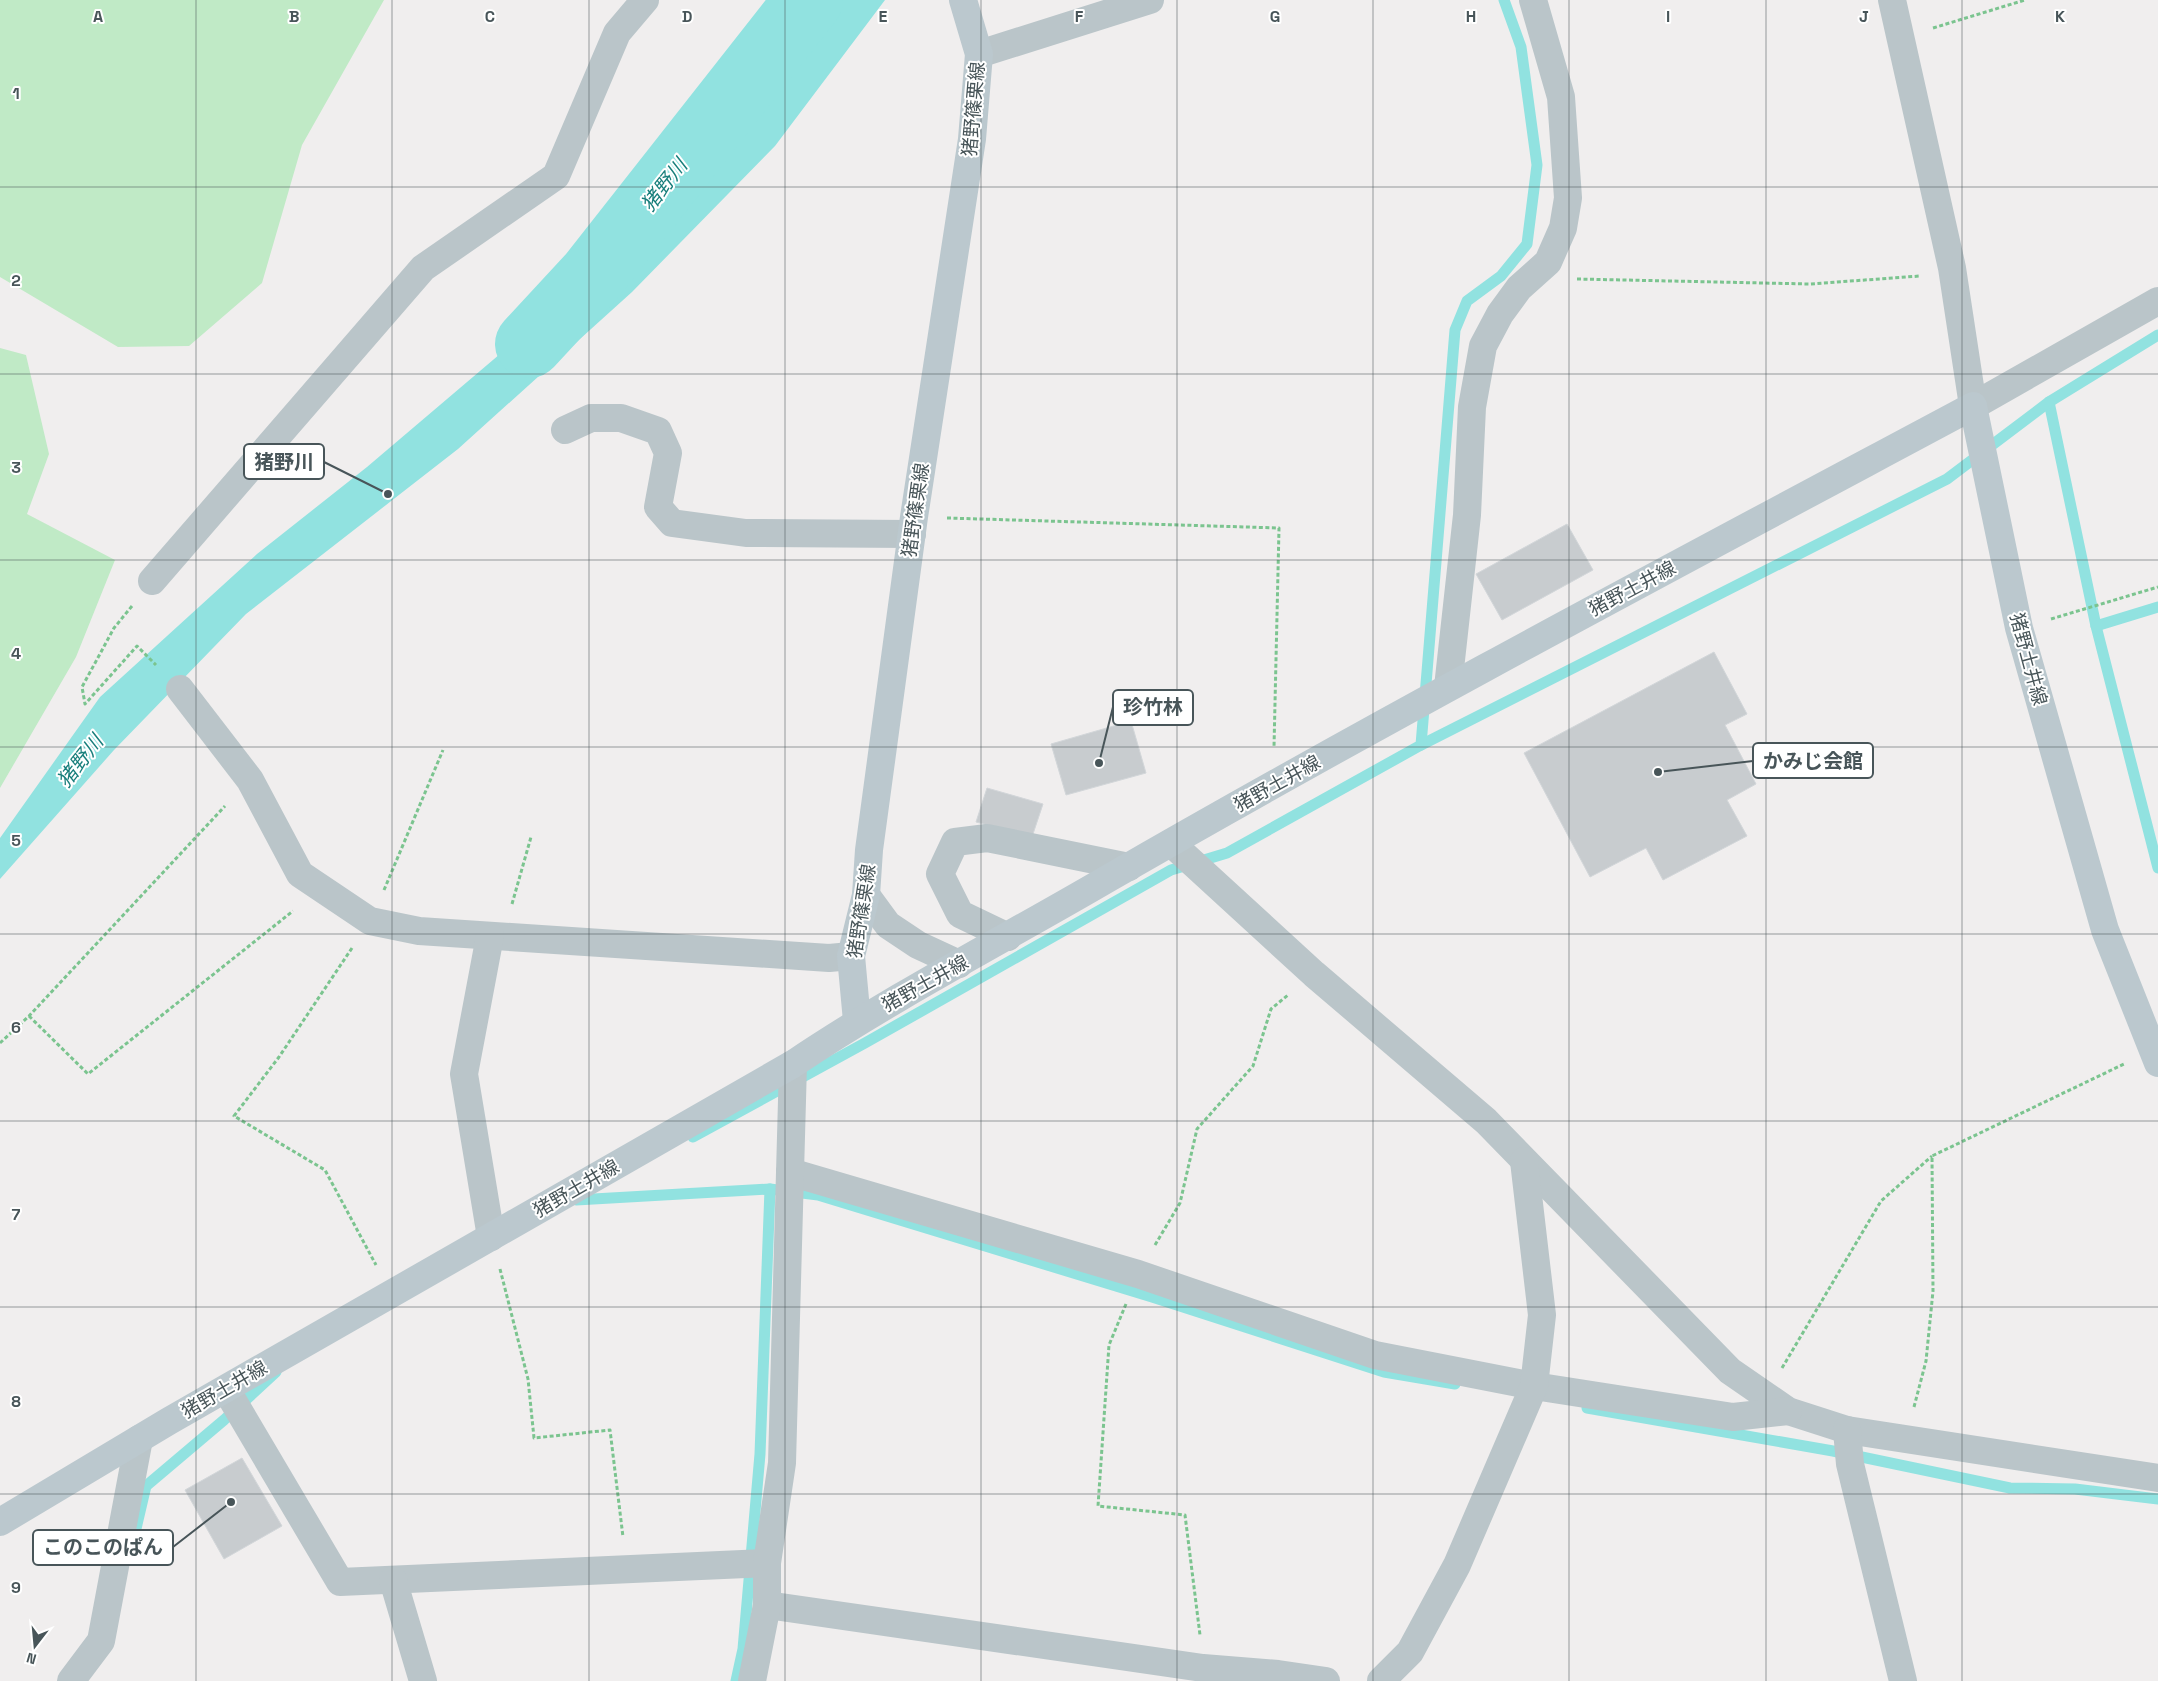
<svg xmlns="http://www.w3.org/2000/svg" width="2158" height="1681" font-family="'Space Grotesk','Noto Sans JP',sans-serif">
	<rect width="100%" height="100%" fill="#f0eeee"/>
	<g fill="#c0eac6">
		<path d="M0 0H384L302 145 262 283 189 346 118 347 0 277Z"/>
		<path d="M0 348 26 355 49 454 27 514 115 560 76 657 0 788Z"/>
	</g>
	<path fill="#91e2e0" d="M809 0H885L775 146 632 292 458 449 246 614 114 750 0 879V838L100 697 257 554 367 467 592 276Z"/>
	<g fill="none" stroke-linecap="round" stroke-linejoin="round">
		<g stroke="#91e2e0" stroke-width="11">
			<path d="M2049 402 2096 626 2158 868"/>
			<path d="M2096 626 2158 607"/>
			<path d="M1421 745 1947 479 2049 402 2158 335"/>
			<path d="M693 1137 865 1043 1171 870 1227 853 1421 745 1455 330 1467 301 1501 276 1527 244 1537 165 1521 47 1504 0"/>
			<path d="M576 1200 770 1189 818 1195 1152 1297 1384 1372 1455 1384"/>
			<path d="M1587 1408 1833 1451 2010 1488 2075 1489 2158 1499"/>
			<path d="M135 1533 146 1486 224 1420 276 1372"/>
			<path d="M736 1681 743 1649 760 1454 770 1189"/>
		</g>
		<path stroke="#91e2e0" stroke-width="68" d="M529 344 592 276 809 0"/>
	</g>
	<g fill="#c8cccf" stroke="#d2d6d9">
		<path d="M1567 524 1593 570 1502 620 1476 574Z"/>
		<path d="M1714 652 1747 714 1725 725 1756 784 1727 800 1747 836 1663 880 1646 848 1590 877 1524 753Z"/>
		<path d="M1131 721 1146 773 1066 795 1051 744Z"/>
		<path d="M987 788 1043 804 1032 837 976 822Z"/>
		<path d="M242 1458 282 1526 224 1559 185 1490Z"/>
	</g>
	<g fill="none" stroke-linecap="round" stroke-linejoin="round">
		<g stroke="#7bc48f" stroke-width="3" stroke-dasharray="4 2.5" stroke-linecap="butt">
			<path d="M1933 28 2025 0"/>
			<path d="M1577 279 1810 284 1920 276"/>
			<path d="M947 518 1279 528 1274 747"/>
			<path d="M132 606 114 628 82 687 85 704 137 646 156 665"/>
			<path d="M2051 619 2158 587"/>
			<path d="M384 890 443 750"/>
			<path d="M512 904 531 837"/>
			<path d="M352 948 279 1057 234 1116 325 1170 376 1265"/>
			<path d="M29 1016 88 1074 293 911"/>
			<path d="M0 1043 29 1016 225 806"/>
			<path d="M1155 1245 1180 1203 1197 1129 1253 1066 1271 1009 1288 995"/>
			<path d="M500 1269 528 1379 534 1438 610 1430 623 1537"/>
			<path d="M1126 1304 1109 1345 1098 1506 1185 1515 1200 1635"/>
			<path d="M1782 1368 1881 1201 1932 1156"/>
			<path d="M1914 1407 1926 1361 1933 1291 1932 1156 2124 1064"/>
		</g>
		<g stroke="#bac5c9" stroke-width="28">
			<path d="M979 54 1150 0"/>
			<path d="M565 430 591 418H621L658 431 668 453 658 507 672 523 746 533 912 534"/>
			<path d="M152 581 423 268 556 176 617 33 645 0"/>
			<path d="M1448 687 1467 515 1472 407 1483 346 1500 314 1519 288 1548 262 1563 228 1568 198 1561 97 1533 0"/>
			<path d="M180 689 250 780 300 874 370 921 419 931 829 958 851 956"/>
			<path d="M1171 843 1314 974 1486 1121 1730 1371 1788 1411 1847 1430 2158 1478"/>
			<path d="M866 895 888 925 918 945 959 964"/>
			<path d="M490 936 464 1074 491 1237"/>
			<path d="M1008 937 960 914 940 874 955 842 987 838 1129 867"/>
			<path d="M790 1172 1138 1274 1375 1355 1534 1386 1733 1417 1788 1411"/>
			<path d="M226 1389 340 1582 767 1563"/>
			<path d="M1847 1430 1850 1464 1903 1681"/>
			<path d="M393 1580 423 1681"/>
			<path d="M767 1605 1203 1668 1278 1674 1326 1681"/>
			<path d="M71 1681 101 1641 139 1439"/>
			<path d="M752 1681 767 1605V1563L782 1463 793 1064"/>
			<path d="M1381 1681 1410 1652 1457 1565 1534 1386 1542 1315 1524 1161"/>
		</g>
		<path stroke="#bac5c9" stroke-width="28" d="M1892 0 1952 268 1973 406 2158 301"/>
		<g stroke="#bbc8ce" stroke-width="28">
			<path d="M857 1021 851 956 866 895 869 850 914 517 972 139 979 54 963 0"/>
			<path d="M0 1522 169 1421 793 1064C894 996 1003 940 1109 878 1393 714 1683 561 1973 406L2019 628 2105 930 2158 1063"/>
		</g>
	</g>
	<path fill="none" stroke="#485559" stroke-width="1" stroke-opacity="0.55" d="M196 0V1681M392 0V1681M589 0V1681M785 0V1681M981 0V1681M1177 0V1681M1373 0V1681M1569 0V1681M1766 0V1681M1962 0V1681M0 187H2158M0 374H2158M0 560H2158M0 747H2158M0 934H2158M0 1121H2158M0 1307H2158M0 1494H2158"/>
	<g text-anchor="middle" stroke-width="4" stroke-linejoin="round" paint-order="stroke">
		<g font-size="19" fill="#485559" stroke="#fff">
			<text transform="translate(973 109) rotate(-85)" y="7">猪野篠栗線</text>
			<text transform="translate(915 510) rotate(-82)" y="7">猪野篠栗線</text>
			<text transform="translate(1632 588) rotate(-28)" y="7">猪野土井線</text>
			<text transform="translate(2029 659) rotate(75)" y="7">猪野土井線</text>
			<text transform="translate(1277 783) rotate(-29)" y="7">猪野土井線</text>
			<text transform="translate(861 911) rotate(-81)" y="7">猪野篠栗線</text>
			<text transform="translate(925 983) rotate(-29)" y="7">猪野土井線</text>
			<text transform="translate(576 1188) rotate(-30)" y="7">猪野土井線</text>
			<text transform="translate(224 1389) rotate(-30)" y="7">猪野土井線</text>
		</g>
		<g font-size="20" font-style="italic" fill="#187e7b" stroke="#fff">
			<text transform="translate(664 185) rotate(-52)" y="7">猪野川</text>
			<text transform="translate(80 761) rotate(-52)" y="7">猪野川</text>
		</g>
	</g>
	<g font-size="16" text-anchor="middle" font-weight="bold" fill="#485559" stroke="#fff" stroke-width="4" stroke-linejoin="round" paint-order="stroke">
		<text x="98" y="22">A</text>
		<text x="294" y="22">B</text>
		<text x="490" y="22">C</text>
		<text x="687" y="22">D</text>
		<text x="883" y="22">E</text>
		<text x="1079" y="22">F</text>
		<text x="1275" y="22">G</text>
		<text x="1471" y="22">H</text>
		<text x="1668" y="22">I</text>
		<text x="1864" y="22">J</text>
		<text x="2060" y="22">K</text>
		<text x="16" y="99">1</text>
		<text x="16" y="286">2</text>
		<text x="16" y="473">3</text>
		<text x="16" y="659">4</text>
		<text x="16" y="846">5</text>
		<text x="16" y="1033">6</text>
		<text x="16" y="1220">7</text>
		<text x="16" y="1407">8</text>
		<text x="16" y="1593">9</text>
	</g>
	<path fill="none" stroke="#485559" stroke-width="2" d="M388 494L324 462M1099 763L1113 707M1658 772L1753 761M231 1502L173 1547"/>
	<g fill="#485559" stroke="#fff" stroke-width="2">
		<circle cx="388" cy="494" r="5"/>
		<circle cx="1099" cy="763" r="5"/>
		<circle cx="1658" cy="772" r="5"/>
		<circle cx="231" cy="1502" r="5"/>
	</g>
	<g fill="#fff" stroke="#485559" stroke-width="2">
		<rect x="244" y="444" width="80" height="35" rx="5"/>
		<rect x="1113" y="690" width="80" height="35" rx="5"/>
		<rect x="1753" y="743" width="120" height="35" rx="5"/>
		<rect x="33" y="1530" width="140" height="35" rx="5"/>
	</g>
	<g font-size="20" text-anchor="middle" font-weight="bold" fill="#485559">
		<text x="284" y="469">猪野川</text>
		<text x="1153" y="714">珍竹林</text>
		<text x="1813" y="768">かみじ会館</text>
		<text x="103" y="1554">このこのぱん</text>
	</g>
	<g transform="translate(35 1646) rotate(196)" stroke="#ffffff" stroke-width="4" paint-order="stroke">
	<path d="M0-4L9 19L0 12L-9 19Z" fill="#485559"/>
	<text y="-8" font-size="14" font-weight="bold" text-anchor="middle" fill="#485559">N</text>
	</g>
</svg>
